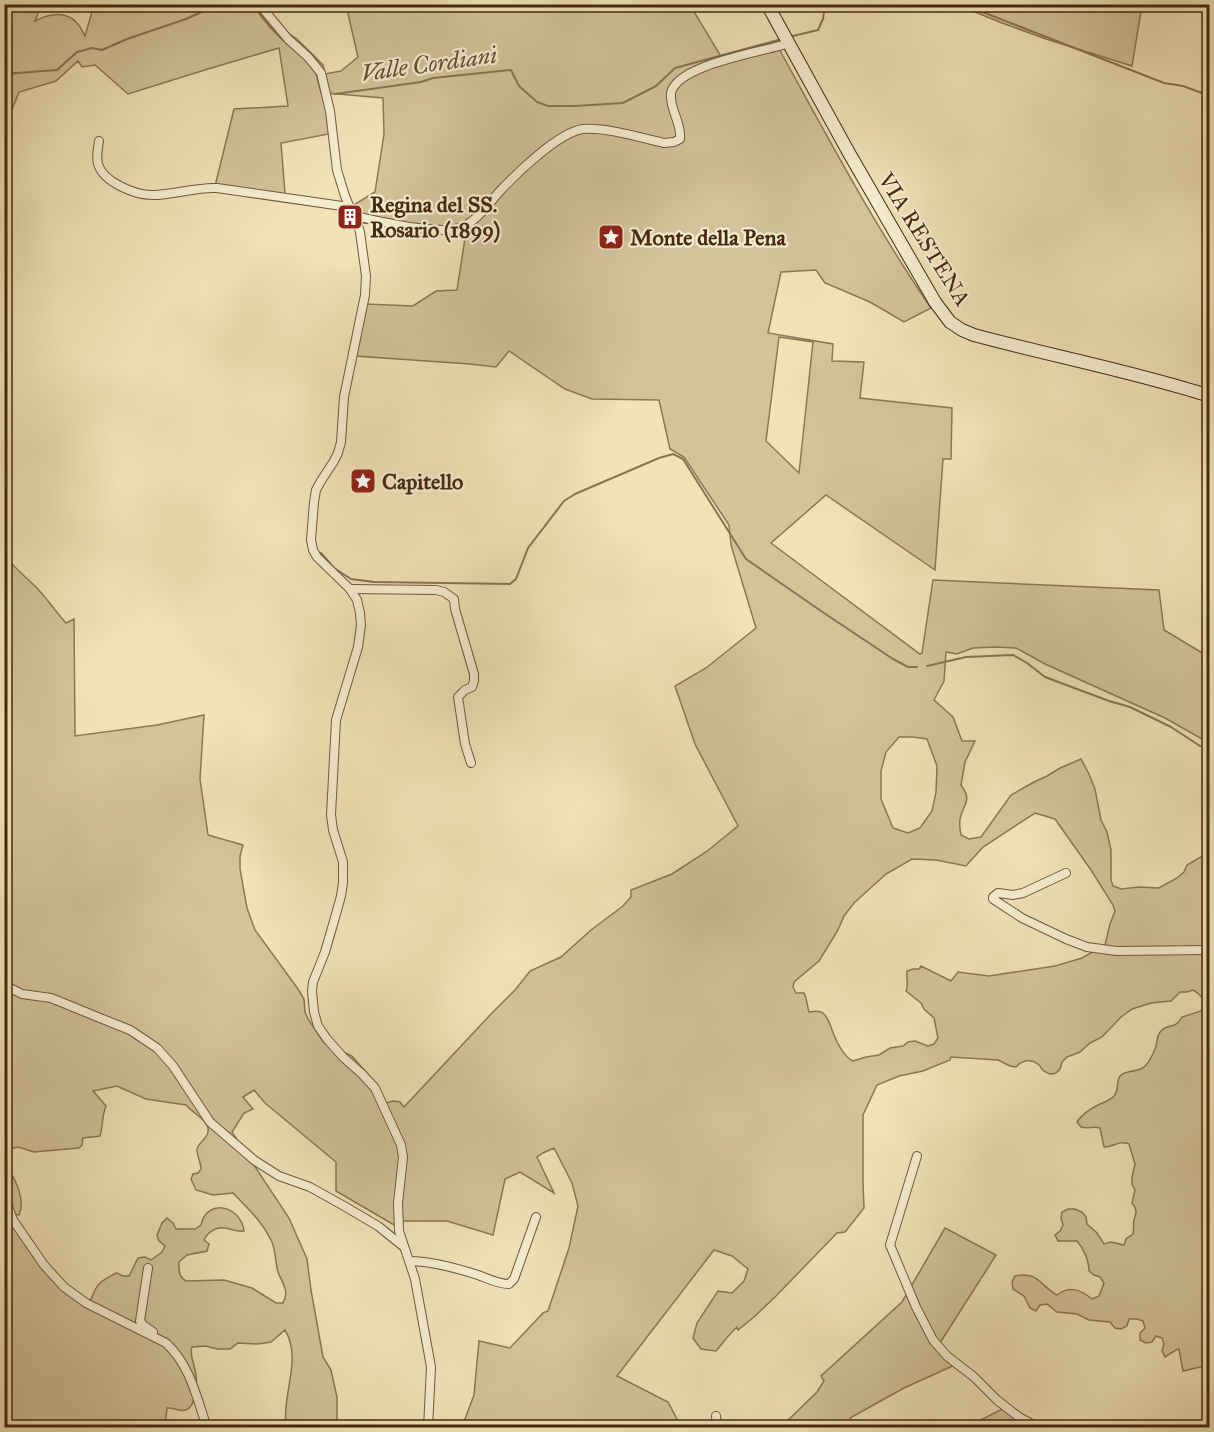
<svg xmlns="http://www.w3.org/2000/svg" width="1214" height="1432" font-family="'IM FELL Great Primer',serif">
	<rect width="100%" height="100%" fill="#efe3b7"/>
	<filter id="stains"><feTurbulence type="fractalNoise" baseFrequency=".00333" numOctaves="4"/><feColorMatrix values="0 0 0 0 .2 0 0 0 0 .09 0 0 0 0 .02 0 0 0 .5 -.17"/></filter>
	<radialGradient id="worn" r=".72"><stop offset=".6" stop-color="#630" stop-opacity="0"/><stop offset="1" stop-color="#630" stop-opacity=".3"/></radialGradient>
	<g fill="#d2c39b" stroke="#8c7656" stroke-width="1.5" fill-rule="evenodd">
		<path d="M5 5H41L35 21C49 14 65 10 77 23 80 26 83 32 85 36L94 5H263L285 31 297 39 323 65 325 74 341 71 358 57 346 5H690L723 60 778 47C827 136 874 225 931 308L904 322 870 302 825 283 816 270 781 272 768 333 833 344 832 361 864 362 860 398 952 408 951 459H943L935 570 826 495 771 543 920 654 922 653 933 580 1159 590 1164 630 1209 657V743L1165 718 1045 664 1016 648 995 647 973 648 957 654 946 652 944 681 934 700 953 717 962 741H975L965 762 961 785C973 801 963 804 960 819 959 825 960 829 961 835L969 839 981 837 1011 795 1034 782 1047 776 1060 768 1081 759 1089 774 1095 789 1101 820 1107 832 1111 850V880L1113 886 1121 889 1139 887 1159 888 1177 878 1184 872 1187 865 1209 852V1365L1183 1371 1179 1349 1176 1350 1165 1357 1162 1351 1164 1344 1162 1338 1156 1336 1152 1342 1146 1343 1140 1340V1333L1145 1328 1143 1321 1137 1319H1129L1127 1326 1121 1329 1115 1328 1110 1322 1089 1320 1077 1314 1057 1312 1047 1304 1040 1305 1036 1311 1030 1308 1024 1296 1013 1289 1012 1282 1015 1276C1039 1271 1040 1286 1057 1295 1070 1285 1081 1290 1092 1299L1099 1296 1104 1283 1100 1277 1094 1275 1089 1271C1089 1261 1084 1249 1077 1241H1058L1055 1235 1060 1231 1063 1225 1061 1218 1062 1212 1068 1209H1075L1082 1212 1086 1217 1087 1224 1097 1233 1104 1244 1111 1242 1124 1245 1126 1239 1133 1234C1134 1230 1133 1224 1134 1220 1136 1212 1138 1211 1132 1203L1135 1190 1132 1184V1177L1135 1164 1129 1144C1119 1140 1114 1147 1104 1147L1100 1128C1093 1126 1088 1129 1081 1127L1077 1122C1082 1114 1090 1109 1098 1105 1103 1102 1110 1101 1114 1096 1120 1089 1115 1081 1121 1075 1129 1069 1140 1073 1146 1065 1150 1061 1153 1054 1155 1049 1158 1043 1156 1036 1161 1031 1168 1023 1175 1030 1182 1017L1201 1011C1206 1001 1202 995 1193 990L1187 992H1180L1171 1001 1151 1003 1132 1009 1121 1017 1102 1037 1090 1043 1080 1052 1067 1057 1062 1062 1060 1069 1056 1073C1051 1074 1050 1075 1046 1072 1040 1069 1043 1069 1039 1065 1031 1058 1022 1060 1016 1067L1010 1066 998 1060 951 1057 950 1060 923 1071 899 1076 877 1085 863 1115V1182L864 1208 845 1232 837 1233 776 1296 754 1317 738 1330 737 1327C729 1334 723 1343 716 1351L701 1349 693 1338 697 1323 718 1291 732 1293 744 1281 748 1269 732 1256 714 1250 617 1376 668 1402 680 1425 662 1428 462 1427 474 1395 479 1341 510 1348 543 1313 548 1311 569 1248 578 1206 572 1183 554 1148 543 1153 537 1157 554 1193 520 1172 505 1179 493 1235 447 1221H402L396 1226 336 1191V1162L265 1103 254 1090 243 1097 253 1109 244 1113 232 1132 289 1218 307 1259 311 1290 323 1357 331 1370 337 1397V1427H285C286 1418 285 1408 287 1399 290 1375 298 1352 285 1330L271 1342 258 1344 238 1343 230 1349H217L206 1346 192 1347C189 1355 194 1362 195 1370 197 1380 198 1389 194 1399 193 1403 190 1408 186 1410 180 1412 173 1407 167 1408L165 1427H5V1165C15 1177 26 1200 19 1215L12 1214 56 1277 90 1301C93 1296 95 1287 100 1283 102 1281 113 1274 117 1273L123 1276H129L138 1258 145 1257 151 1260 162 1252 165 1246 159 1241 157 1235 162 1223 167 1218 173 1223 176 1229H195L201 1225C207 1197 241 1206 244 1231 236 1232 232 1229 225 1228 216 1226 207 1233 204 1240L209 1244 207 1251 187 1255 179 1262C179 1270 178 1276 186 1281L224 1280 252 1288 276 1303H283C290 1291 282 1283 278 1272 275 1262 276 1250 271 1240 262 1221 247 1208 233 1193L213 1195 196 1190 191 1179 193 1174 198 1173 201 1169C201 1163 197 1156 197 1150 197 1145 202 1142 205 1138 217 1124 193 1114 186 1105L146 1099 117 1086 93 1091 106 1106C102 1115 103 1126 100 1136L83 1138 82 1145 79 1148 34 1152 18 1147 5 1150 4 913C14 898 12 890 4 875V767L7 765 8 728 4 707 5 554C12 567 24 575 35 586 46 597 55 611 66 623L74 619 75 736 157 725 204 715 200 779 208 835 243 845 240 856V869L247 908 255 930 298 989 304 999 305 1012 308 1019 324 1043 352 1056 378 1086 386 1103 393 1101 400 1102 404 1107 491 1014 515 990 530 971 561 957 591 930 623 906 631 897V890L672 874 706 852 738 826 695 744 675 686 706 668 756 628 731 545 729 525 684 457 670 449 659 400 592 399 565 389 509 351 496 367 470 364 355 356 366 304 413 306 436 291 457 290 466 232H452L364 223 353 224 351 219H349L347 209 375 192 384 134 383 98 327 93 334 133 281 143 285 194 215 186 234 109 288 106 279 48 208 69 128 94 95 65 82 67 78 61 56 81 19 92 11 112H5ZM779 337 813 342 799 473 766 441ZM899 737H913L927 739 937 766 936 792 932 811 920 828 908 833 893 828 881 799V771L886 752ZM1035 813 1055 819 1091 870 1113 905 1115 911 1110 924 1105 945 1082 958 1055 966 989 976 958 972 951 981 921 966 919 969H913L907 971C906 979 909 984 906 991L921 1003 924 1009 934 1018 938 1038 934 1044 928 1046 915 1041 908 1042 903 1046 890 1048 879 1055 866 1057 853 1061C845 1058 837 1043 834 1035 831 1028 829 1018 823 1013 819 1010 814 1011 809 1012 807 1005 807 999 804 993H796L793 987 794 982 819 961 838 930 844 916 854 903 886 874 912 859 936 860 966 866 983 847Z"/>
		<path d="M958 5H1142L1132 66 1046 39 1002 23Z"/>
		<path d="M945 1228 996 1255 938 1346 957 1364 904 1388 850 1418 857 1427 780 1428 817 1392 824 1381 821 1376 902 1302Z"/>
		<path d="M1006 1407 1039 1428H965Z"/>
	</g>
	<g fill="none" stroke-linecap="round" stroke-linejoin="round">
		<g stroke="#897352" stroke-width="2">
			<path d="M253 4C263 20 274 33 289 45"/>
			<path d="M962 4 1164 83 1183 86 1210 96"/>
			<path d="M793 36 818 30 823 19 825 4"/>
			<path d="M316 72 321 92"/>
			<path d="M4 74 57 70 77 52 92 48 102 50 127 39 186 19 219 4"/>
			<path d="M335 94 421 82 433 78 511 70 519 86 537 102 548 106H575L623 103 656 86 675 68 782 39"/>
			<path d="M321 553 334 568 351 579 374 582 510 584 516 579 528 548 564 501 575 494 659 458 673 454 683 459 746 559 821 611 893 659 908 667H917"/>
			<path d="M927 666 966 657 1013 655 1027 663 1045 677 1109 701 1130 707 1171 727 1200 746 1210 747"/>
		</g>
		<g stroke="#70583a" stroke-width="10">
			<g id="street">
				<path d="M259 4 288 39 308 57 321 73 330 111 337 170 345 196 352 213 355 216 360 232 366 276 365 295 344 397 341 442 338 453 334 461 321 481 316 490 314 502 311 540 313 550 317 557 350 589 357 600 360 613 361 625 358 647 336 720 331 815 333 830 343 862V883L341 896 336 914 325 952 313 982 312 991 314 1012 318 1026 327 1039 343 1057 361 1073 375 1088 401 1145 403 1157 398 1203 399 1231 415 1279 431 1367 428 1428"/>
				<path d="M99 141C98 148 96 157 98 164 103 182 135 195 152 195 174 195 195 187 217 188L349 207"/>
				<path d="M355 216C380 221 437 235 459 228 476 223 488 204 500 191 517 173 559 132 583 129 607 127 641 138 664 143L674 142 680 139C682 123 669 109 671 93 677 64 764 52 789 43"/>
				<path d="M350 589 436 590 444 592 454 599 455 609 474 674V681L472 687 465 690 458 697 465 744 471 763"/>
				<path d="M1066 873 1023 893 1013 895 998 893 993 897V899L1022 918 1066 939 1087 947 1116 951 1210 950"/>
				<path d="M4 887C7 891 8 901 4 905"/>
				<path d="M4 985 22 994 51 998 100 1018 130 1030 157 1048 173 1066 210 1122 254 1160 279 1176 310 1187 344 1206 378 1226 404 1247"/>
				<path d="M917 1156 890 1245 916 1307 933 1340 947 1356 974 1377 997 1400 1019 1417 1039 1428"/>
				<path d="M4 1196 13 1220 44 1265 64 1287 86 1303 166 1343C190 1365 197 1398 207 1428"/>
				<path d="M410 1261C432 1261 456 1268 478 1275 489 1279 498 1284 509 1284L514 1279 536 1217"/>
				<path d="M148 1268 140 1321 143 1325 153 1332"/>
				<path d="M716 1416 717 1428"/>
			</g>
		</g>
		<g stroke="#462910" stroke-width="14">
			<path id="secondary" d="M767 4 849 153 935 302 950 322 962 330 974 335C1052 356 1132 371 1210 396"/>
		</g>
		<use href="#street" stroke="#f5edd0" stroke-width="8"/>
		<use href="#secondary" stroke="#f5edd0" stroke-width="12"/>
	</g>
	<defs>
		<g id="building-square" transform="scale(1.35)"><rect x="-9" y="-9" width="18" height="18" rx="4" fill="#8f2418" stroke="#f5edd0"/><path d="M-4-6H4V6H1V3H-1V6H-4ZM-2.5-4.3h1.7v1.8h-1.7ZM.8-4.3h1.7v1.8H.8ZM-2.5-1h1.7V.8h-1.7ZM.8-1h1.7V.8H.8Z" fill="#fff"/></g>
		<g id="sight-square" transform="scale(1.35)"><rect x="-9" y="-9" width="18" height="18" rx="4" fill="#8f2418" stroke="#f5edd0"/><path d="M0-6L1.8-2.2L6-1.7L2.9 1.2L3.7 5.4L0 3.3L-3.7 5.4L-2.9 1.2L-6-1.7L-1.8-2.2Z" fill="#fff"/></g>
	</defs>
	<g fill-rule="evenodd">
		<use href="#building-square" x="350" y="217"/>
		<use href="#sight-square" x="611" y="237"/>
		<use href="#sight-square" x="363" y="481"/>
	</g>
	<g text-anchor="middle" stroke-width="4.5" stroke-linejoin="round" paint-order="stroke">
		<g font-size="22" font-weight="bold" fill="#462910" stroke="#f5edd0" text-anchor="start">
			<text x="370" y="212">Regina del SS.<tspan x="370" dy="25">Rosario (1899)</tspan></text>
			<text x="630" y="245">Monte della Pena</text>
			<text x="382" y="489">Capitello</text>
		</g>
		<g font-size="22" fill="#462910" stroke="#f5edd0">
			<text transform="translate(925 239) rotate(58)" y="8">VIA RESTENA</text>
		</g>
		<g font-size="24" font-style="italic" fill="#684e31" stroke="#f5edd0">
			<text transform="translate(429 64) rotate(-8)" y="8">Valle Cordiani</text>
		</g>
	</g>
	<rect width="1214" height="1432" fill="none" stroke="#efe3b7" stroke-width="24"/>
	<rect x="6" y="6" width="1202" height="1420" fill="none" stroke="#462910" stroke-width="3"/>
	<rect x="12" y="12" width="1190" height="1408" fill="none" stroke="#462910" stroke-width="1.5"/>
	<rect width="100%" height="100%" filter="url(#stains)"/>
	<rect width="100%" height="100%" fill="url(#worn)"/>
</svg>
